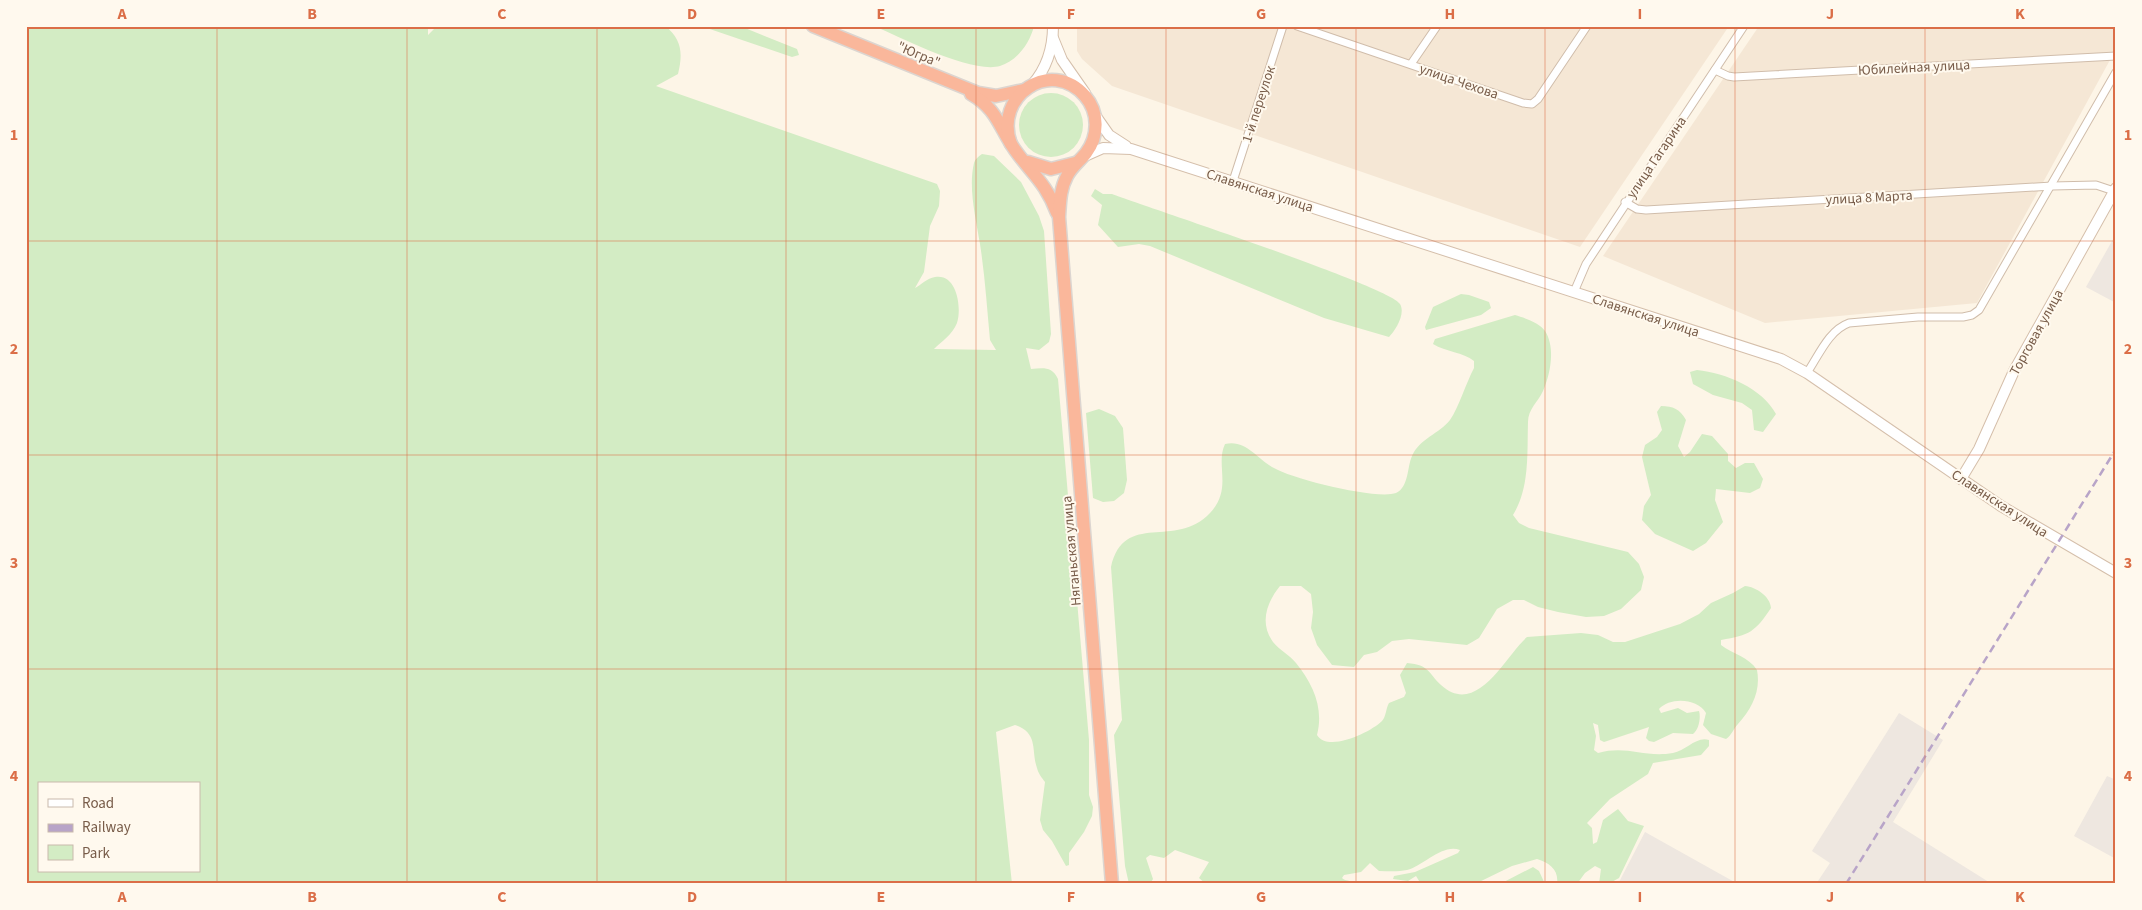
<svg xmlns="http://www.w3.org/2000/svg" width="2142" height="910" font-family="'Source Sans 3',sans-serif">
	<rect width="100%" height="100%" fill="#fdf5e7"/>
	<g fill="#f5e7d5">
		<path d="M1077 26H1729L1580 247 1112 86 1082 59 1077 51Z"/>
		<path d="M1759 26H2116V49L1977 303 1765 323 1603 256Z"/>
	</g>
	<g fill="#eee7e0">
		<path d="M2116 234V303L2086 287Z"/>
		<path d="M1899 713 1943 740 1893 822 1992 884H1816L1830 863 1812 851Z"/>
		<path d="M2116 775V859L2074 836 2107 776 2114 779Z"/>
		<path d="M1645 832 1738 884H1618Z"/>
	</g>
	<g fill="#d3ecc4" fill-rule="evenodd">
		<path d="M26 26H428V35L437 26H665C682 39 683 54 678 74L656 86 937 184 940 191 939 206 930 226 924 272 915 288C921 285 927 278 935 277 957 273 962 308 957 323 952 335 942 341 934 349L996 350 990 340C987 308 985 276 980 244 976 219 968 188 974 163 975 159 978 157 982 154L994 156 1021 182 1039 216 1044 231 1051 334 1049 342 1039 350 1026 348 1031 369C1043 368 1052 366 1058 379L1089 740V795L1093 807 1092 816 1084 832 1069 853V865L1066 866 1052 841 1043 830 1040 820 1045 782C1042 778 1038 773 1037 768 1031 751 1039 733 1015 725L996 732 1012 884H26ZM39 784H199V871H39Z"/>
		<path d="M701 26H740L797 49 799 55 792 57Z"/>
		<path d="M874 26H1034C1030 43 1017 61 1000 66 972 74 902 38 874 26Z"/>
		<circle cx="1051" cy="125" r="32"/>
		<path d="M1095 189 1103 194H1112C1149 208 1391 287 1400 304 1406 314 1395 331 1389 337L1324 318 1150 246 1139 244 1118 247 1098 225 1102 205 1091 196Z"/>
		<path d="M1461 294 1469 295 1489 302 1491 308 1481 315 1426 330 1425 327 1433 307Z"/>
		<path d="M1515 315C1525 318 1540 323 1545 331 1556 348 1550 375 1543 391 1538 402 1528 409 1528 422 1527 453 1530 487 1513 515L1519 523 1529 528 1628 552 1639 564 1644 577 1641 590 1621 609 1604 616 1586 617 1558 612 1538 607 1524 600H1513L1497 609 1479 638 1467 645 1409 639 1392 641 1377 652 1364 655 1354 667 1332 665 1317 645 1311 628 1313 612 1311 594 1301 586H1280C1267 602 1259 623 1273 642 1279 650 1290 655 1296 663 1313 684 1324 708 1317 735 1328 753 1371 732 1382 721 1386 717 1386 708 1389 703L1404 697 1406 693 1400 675 1407 663C1430 665 1428 673 1441 685 1477 718 1506 655 1527 637L1581 633 1598 635 1613 642H1625L1680 624 1699 614 1711 603 1733 593 1745 586C1756 587 1770 596 1771 608 1755 632 1750 635 1721 640V645C1733 654 1749 657 1757 670 1761 691 1752 708 1738 724 1733 729 1732 735 1726 739L1711 734 1703 725 1706 713C1697 698 1670 697 1659 709L1661 713 1678 708 1687 713 1699 711C1701 717 1699 730 1693 734L1673 733 1654 742 1649 741 1646 738 1649 727 1604 742 1600 740 1598 725 1593 723 1596 736 1594 750 1598 753C1627 745 1644 758 1673 753 1686 751 1696 736 1709 740V746L1701 755 1653 763 1648 774 1610 799 1587 823 1592 828 1593 844 1597 842 1603 820 1618 809 1628 821 1644 826 1619 878 1608 884H1599L1601 869 1595 866 1585 873 1577 884H1557C1559 870 1550 863 1537 859L1512 866 1475 884H1421L1416 876 1408 881 1393 879 1394 876 1415 872 1458 853 1460 850C1443 843 1423 866 1407 870 1398 872 1388 871 1379 871L1370 863 1361 872 1344 875 1342 878C1347 884 1382 882 1394 884H1206L1199 878 1209 862 1175 850 1164 858 1150 855 1146 858 1153 879 1150 884H1129L1125 866 1114 735 1122 720 1111 567C1124 510 1176 550 1210 513 1233 489 1215 465 1225 444 1246 439 1257 459 1274 468 1292 479 1377 500 1396 493 1409 487 1407 467 1412 456 1420 438 1439 434 1450 420 1459 407 1466 383 1474 368V361C1463 352 1446 352 1433 344L1435 339Z"/>
		<path d="M1697 370C1726 373 1762 388 1776 414L1763 432 1754 430 1752 410 1742 403 1713 395 1693 384 1690 372Z"/>
		<path d="M1661 406C1673 406 1680 409 1686 420L1678 446 1684 457 1690 452 1702 434 1712 436 1728 454V461L1736 468 1745 463H1754L1763 479 1760 488 1750 493 1716 489 1715 500 1723 522 1706 543 1693 551 1655 534 1642 520 1644 506 1651 495 1642 457 1645 445 1657 437 1662 430 1657 412Z"/>
		<path d="M1099 409 1115 416 1123 428 1127 480 1124 493 1114 501 1103 502 1093 498 1086 413Z"/>
		<path d="M1533 867 1539 871 1545 884H1500Z"/>
	</g>
	<g fill="none" stroke-linecap="round" stroke-linejoin="round">
		<g stroke="#d0bdab" stroke-width="9">
			<g id="street">
				<path d="M1297 26 1523 103 1532 104 1538 99 1587 26"/>
				<path d="M1411 64 1437 26"/>
				<path d="M1715 70 1728 76 1734 77 2116 56"/>
				<path d="M1233 181 1283 26"/>
				<path d="M1625 202 1637 209 1646 210 2052 186 2096 185 2114 191"/>
				<path d="M1574 292 1586 264 1744 26"/>
				<path d="M1807 373C1819 355 1829 330 1849 323L1918 317H1963L1972 315 1979 310 2116 72"/>
			</g>
		</g>
		<g stroke="#d5bfab" stroke-width="12">
			<g id="secondary">
				<path d="M1053 38 1062 60 1085 93"/>
				<path d="M1032 85C1047 68 1053 48 1053 26"/>
				<path d="M1095 115 1109 135 1126 146"/>
				<path d="M1085 156 1103 148 1131 149 1781 359 1807 373 2001 506 2116 573"/>
				<path d="M1961 479 1979 449 2014 371 2116 188"/>
			</g>
		</g>
		<g stroke="#dcd5d0" stroke-width="15">
			<g id="highway">
				<path d="M813 26 978 93 996 96 1024 90"/>
				<path d="M971 94C997 109 999 127 1015 150 1032 174 1046 183 1057 213"/>
				<path d="M1011 144C993 96 1051 57 1085 96 1099 112 1099 136 1086 153 1080 161 1072 166 1067 176 1060 189 1060 203 1059 217L1112 884"/>
				<path d="M1028 162 1051 169 1075 163"/>
			</g>
		</g>
		<use href="#street" stroke="#fff" stroke-width="7"/>
		<use href="#secondary" stroke="#fff" stroke-width="10"/>
		<use href="#highway" stroke="#fab79b" stroke-width="12"/>
		<path stroke="#b8a4c8" stroke-width="2.5" stroke-dasharray="8 5" stroke-linecap="butt" d="M1846 884 2116 449"/>
	</g>
	<path fill="none" stroke="#db6e47" stroke-width="1" stroke-opacity="0.55" d="M217 26V884M407 26V884M597 26V884M786 26V884M976 26V884M1166 26V884M1356 26V884M1545 26V884M1735 26V884M1925 26V884M26 241H2116M26 455H2116M26 669H2116"/>
	<g text-anchor="middle" stroke-width="4" stroke-linejoin="round" paint-order="stroke">
		<g font-size="14" fill="#785c49" stroke="#fff9ee">
			<text transform="translate(919 54) rotate(23)" y="5">"Югра"</text>
			<text transform="translate(1914 67) rotate(-3)" y="5">Юбилейная улица</text>
			<text transform="translate(1459 81) rotate(19)" y="5">улица Чехова</text>
			<text transform="translate(1258 104) rotate(-72)" y="5">1-й переулок</text>
			<text transform="translate(1656 157) rotate(-56)" y="5">улица Гагарина</text>
			<text transform="translate(1260 190) rotate(18)" y="5">Славянская улица</text>
			<text transform="translate(1869 197) rotate(-3)" y="5">улица 8 Марта</text>
			<text transform="translate(1646 315) rotate(18)" y="5">Славянская улица</text>
			<text transform="translate(2036 332) rotate(-61)" y="5">Торговая улица</text>
			<text transform="translate(2000 503) rotate(33)" y="5">Славянская улица</text>
			<text transform="translate(1071 551) rotate(-95)" y="5">Няганьская улица</text>
		</g>
	</g>
	<rect width="2142" height="910" fill="none" stroke="#fff9ee" stroke-width="55"/>
	<rect x="38" y="782" width="162" height="90" fill="#fff9ee" stroke="#c9baac"/>
	<rect x="48" y="799" width="25" height="8" fill="#ffffff" stroke="#c9baac"/>
	<text x="82" y="808" font-size="15" fill="#785c49">Road</text>
	<rect x="48" y="824" width="25" height="8" fill="#b8a4c8" stroke="#c9baac"/>
	<text x="82" y="832" font-size="15" fill="#785c49">Railway</text>
	<rect x="48" y="845" width="25" height="15" fill="#d3ecc4" stroke="#c9baac"/>
	<text x="82" y="858" font-size="15" fill="#785c49">Park</text>
	<rect x="28" y="28" width="2086" height="854" fill="none" stroke="#db6e47" stroke-width="2"/>
	<g font-size="16" text-anchor="middle" font-weight="bold" fill="#db6e47">
		<text x="122" y="19">A</text>
		<text x="312" y="19">B</text>
		<text x="502" y="19">C</text>
		<text x="692" y="19">D</text>
		<text x="881" y="19">E</text>
		<text x="1071" y="19">F</text>
		<text x="1261" y="19">G</text>
		<text x="1450" y="19">H</text>
		<text x="1640" y="19">I</text>
		<text x="1830" y="19">J</text>
		<text x="2020" y="19">K</text>
		<text x="14" y="140">1</text>
		<text x="2128" y="140">1</text>
		<text x="14" y="354">2</text>
		<text x="2128" y="354">2</text>
		<text x="14" y="568">3</text>
		<text x="2128" y="568">3</text>
		<text x="14" y="781">4</text>
		<text x="2128" y="781">4</text>
		<text x="122" y="902">A</text>
		<text x="312" y="902">B</text>
		<text x="502" y="902">C</text>
		<text x="692" y="902">D</text>
		<text x="881" y="902">E</text>
		<text x="1071" y="902">F</text>
		<text x="1261" y="902">G</text>
		<text x="1450" y="902">H</text>
		<text x="1640" y="902">I</text>
		<text x="1830" y="902">J</text>
		<text x="2020" y="902">K</text>
	</g>
</svg>
